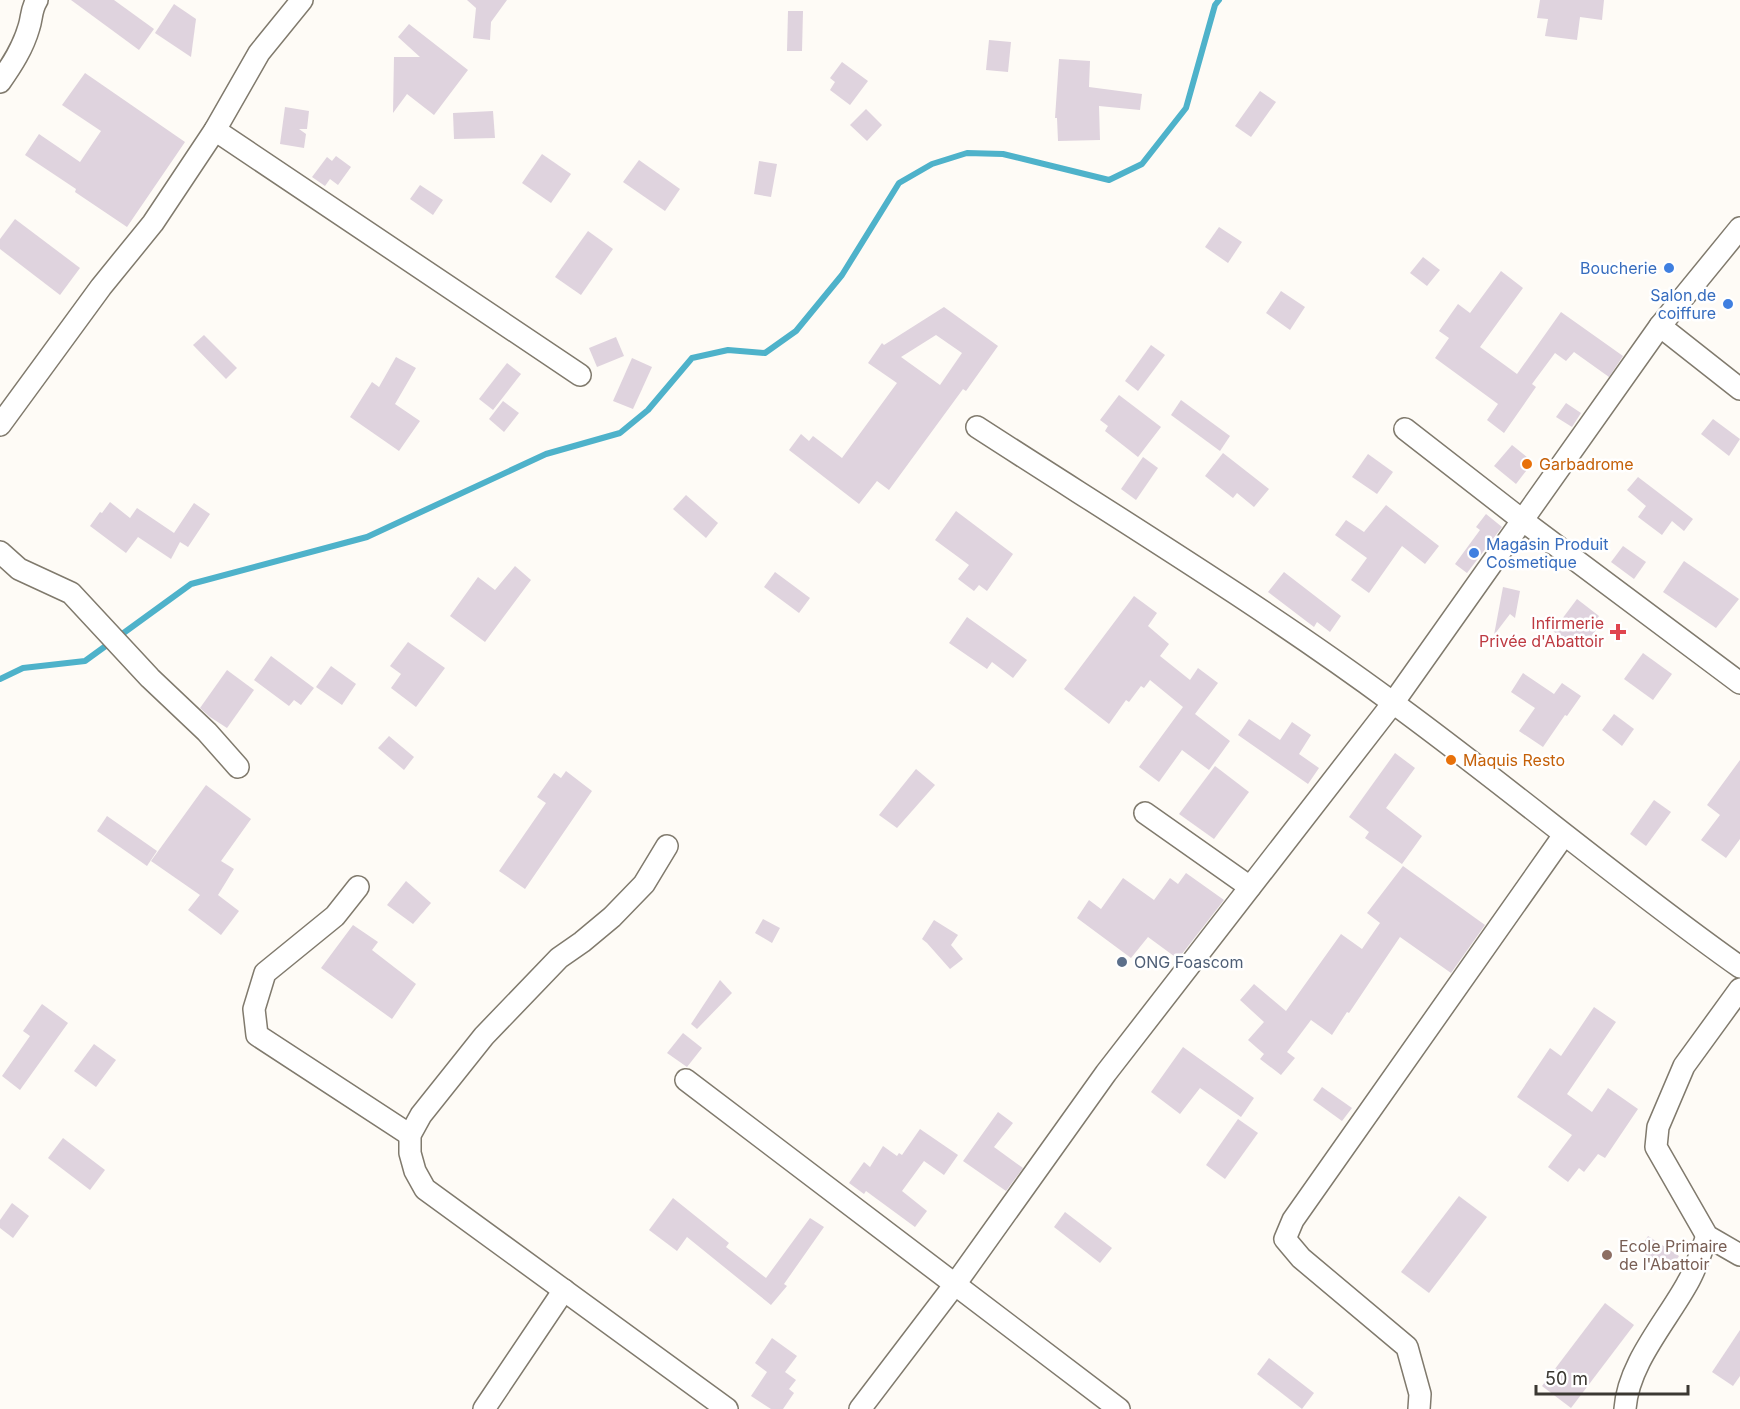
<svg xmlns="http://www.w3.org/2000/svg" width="1740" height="1409" font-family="Inter,sans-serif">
	<rect width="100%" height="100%" fill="#fefbf6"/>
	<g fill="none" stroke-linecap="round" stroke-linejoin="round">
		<path stroke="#4eb2ca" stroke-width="6" d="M0 679 23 668 85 661 191 584 367 537 546 454 620 433 648 410 692 358 728 350 765 353 796 331 842 275 899 183 932 164 967 153 1003 154 1109 180 1142 164 1186 108 1215 5 1219 0"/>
	</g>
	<g fill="#dfd3de" fill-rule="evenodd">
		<path d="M71 0H114L154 29 139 50Z"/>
		<path d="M467 0H507L491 22 490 40 473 38 476 8Z"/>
		<path d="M1540 0H1604L1602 20 1580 17 1577 40 1545 36 1548 19 1537 18Z"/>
		<path d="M174 4 196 19 191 57 155 33Z"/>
		<path d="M788 11H803L802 51H787Z"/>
		<path d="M409 24 468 70 434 115 407 94 393 113 394 57H420L398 37Z"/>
		<path d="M989 40 1011 42 1008 72 986 70Z"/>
		<path d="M1059 59 1090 61 1089 87 1142 94 1140 110 1099 106 1100 140 1058 141 1057 118H1055Z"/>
		<path d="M842 62 868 81 850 105 830 90 835 82 830 78Z"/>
		<path d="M85 73 185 142 127 227 75 192 76 189 25 155 39 134 80 162 101 131 62 105Z"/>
		<path d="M1260 91 1276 102 1251 137 1235 126Z"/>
		<path d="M285 107 309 111 307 129H299L306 134 304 148 280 144Z"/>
		<path d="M866 109 882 125 867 141 850 125Z"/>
		<path d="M493 111 495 138 454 139 453 113Z"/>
		<path d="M542 154 571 174 551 203 522 183Z"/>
		<path d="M336 156 351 167 338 185 330 179 325 186 312 177 327 157 332 161Z"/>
		<path d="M639 160 680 189 665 211 623 182Z"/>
		<path d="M759 161 777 164 771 197 754 194Z"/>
		<path d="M420 185 443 200 433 215 410 199Z"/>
		<path d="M15 219 80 268 60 295 0 249V239Z"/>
		<path d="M1219 227 1242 242 1228 263 1205 247Z"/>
		<path d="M588 231 613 249 581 295 555 277Z"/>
		<path d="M1423 257 1440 270 1427 286 1410 273Z"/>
		<path d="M1501 271 1523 288 1480 347 1517 374 1561 312 1623 356 1609 377 1574 352 1566 361 1555 353 1532 384 1536 387 1504 433 1487 420 1498 404 1435 358 1449 338 1439 331 1458 304 1470 313Z"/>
		<path d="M1281 291 1305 307 1290 330 1266 313Z"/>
		<path d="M944 307 998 346 966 391 963 389 889 490 877 481 859 504 789 450 801 434 809 441 813 436 842 458 897 383 868 363 882 343 884 345ZM936 335 962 353 940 385 901 357Z"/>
		<path d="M204 335 237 368 226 379 193 345Z"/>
		<path d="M616 337 624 356 597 367 589 348Z"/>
		<path d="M1151 345 1165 355 1138 391 1125 381Z"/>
		<path d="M396 357 416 368 395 404 420 421 399 451 350 417 372 382 379 387Z"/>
		<path d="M632 358 652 367 633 409 613 401Z"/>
		<path d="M507 363 521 374 493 410 479 399Z"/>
		<path d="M1119 395 1161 427 1138 457 1105 431 1108 426 1100 420Z"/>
		<path d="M1181 400 1230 436 1220 451 1171 415Z"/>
		<path d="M503 401 519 413 504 432 489 419Z"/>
		<path d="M1566 403 1581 413 1572 427 1556 417Z"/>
		<path d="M1713 419 1740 439 1729 456 1701 434Z"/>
		<path d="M1512 445 1533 462 1516 484 1494 466Z"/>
		<path d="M1223 453 1269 489 1254 507 1237 493 1233 498 1205 476Z"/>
		<path d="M1368 454 1393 472 1377 494 1352 477Z"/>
		<path d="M1143 457 1158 468 1136 500 1121 489Z"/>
		<path d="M1638 477 1693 519 1684 531 1672 521 1662 535 1638 517 1646 506 1627 490Z"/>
		<path d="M686 495 718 523 706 538 673 509Z"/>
		<path d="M110 502 130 518 137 508 174 533 194 503 210 514 188 547 180 542 171 559 138 537 126 553 90 526 100 512 102 513Z"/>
		<path d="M1386 505 1439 546 1425 564 1402 546 1369 593 1351 580 1367 558 1335 535 1346 520 1364 532Z"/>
		<path d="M956 511 1013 554 987 591 979 585 974 591 958 579 969 565 935 540Z"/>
		<path d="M1486 514 1502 527 1467 573 1455 564 1480 530 1476 527Z"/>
		<path d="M1623 546 1646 562 1634 579 1611 562Z"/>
		<path d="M1684 561 1739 599 1716 628 1663 592Z"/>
		<path d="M515 566 531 580 485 642 450 616 478 577 495 590Z"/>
		<path d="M775 572 810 598 799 613 764 587Z"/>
		<path d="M1284 572 1341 616 1330 632 1317 622 1314 627 1268 592Z"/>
		<path d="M1503 587 1520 591 1515 618 1510 614 1494 635Z"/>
		<path d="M1134 596 1157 613 1148 626 1169 644 1160 656 1190 680 1198 668 1218 683 1195 714 1230 741 1209 770 1182 750 1159 782 1139 767 1183 707 1150 680 1144 688 1141 686 1129 702 1126 700 1109 724 1064 689Z"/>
		<path d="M1577 599 1599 616 1592 626 1597 629 1585 644 1579 640 1574 647 1553 631Z"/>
		<path d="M967 617 1027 660 1013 678 992 662 987 669 949 643Z"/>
		<path d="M408 642 445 668 416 707 391 688 401 674 390 666Z"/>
		<path d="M1643 653 1672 674 1653 700 1624 679Z"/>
		<path d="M271 656 314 688 301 705 294 700 289 706 254 680Z"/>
		<path d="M331 666 356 684 342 705 316 687Z"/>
		<path d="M227 670 254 690 227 728 210 717 200 708Z"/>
		<path d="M1523 673 1554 694 1562 683 1581 696 1567 716 1565 715 1543 747 1519 731 1535 708 1511 692Z"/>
		<path d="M1614 714 1634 729 1622 746 1602 730Z"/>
		<path d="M1249 719 1280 740 1292 722 1311 735 1299 754 1319 768 1308 784 1238 735Z"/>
		<path d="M389 736 414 757 404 770 378 748Z"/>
		<path d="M1395 753 1415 768 1386 808 1422 836 1402 864 1365 838 1369 832 1349 817Z"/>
		<path d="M1740 760V839L1726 858 1701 840 1720 815 1707 805Z"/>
		<path d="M1215 766 1249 792 1214 839 1179 814Z"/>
		<path d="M916 769 935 785 897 828 879 815Z"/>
		<path d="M566 771 592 791 525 889 499 871 546 803 537 797 554 773 561 778Z"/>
		<path d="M206 785 251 819 221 861 234 869 218 895 239 911 221 935 188 910 200 895 151 861Z"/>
		<path d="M1654 800 1671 812 1646 846 1630 834Z"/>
		<path d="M107 816 157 851 147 866 97 831Z"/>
		<path d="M1403 866 1485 925 1451 973 1400 937 1349 1013 1347 1012 1332 1035 1311 1020 1287 1052 1295 1058 1281 1075 1260 1059 1264 1054 1248 1040 1264 1022 1240 1000 1254 984 1286 1011 1341 934 1362 949 1380 923 1367 913Z"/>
		<path d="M1186 873 1224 900 1178 959 1148 937 1131 958 1077 918 1089 900 1101 909 1123 878 1154 900 1170 878 1178 884Z"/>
		<path d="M406 881 431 903 413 924 387 905Z"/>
		<path d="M763 919 780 928 772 943 755 933Z"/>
		<path d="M934 920 958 935 951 945 963 959 950 969 927 943 922 939Z"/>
		<path d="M353 925 378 942 372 950 416 984 392 1019 321 968Z"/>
		<path d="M720 980 732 993 697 1029 691 1024Z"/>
		<path d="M42 1004 68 1023 20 1090 2 1076 30 1036 23 1031Z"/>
		<path d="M1594 1007 1616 1022 1567 1094 1592 1112 1608 1088 1638 1109 1605 1158 1598 1154 1584 1172 1579 1168 1568 1182 1548 1167 1572 1135 1517 1097 1550 1048 1561 1056Z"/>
		<path d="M683 1033 702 1048 687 1067 667 1053Z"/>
		<path d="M94 1044 116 1060 96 1087 74 1071Z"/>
		<path d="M1183 1047 1254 1098 1241 1117 1200 1088 1180 1114 1151 1092Z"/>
		<path d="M1322 1087 1352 1108 1342 1121 1313 1100Z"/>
		<path d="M998 1112 1013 1123 994 1147 1023 1168 1006 1191 963 1161Z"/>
		<path d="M1238 1119 1258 1133 1225 1179 1206 1165Z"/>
		<path d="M920 1129 958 1155 944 1175 924 1161 902 1191 927 1211 915 1227 866 1191 864 1194 849 1183 864 1162 870 1167 883 1146 897 1156 899 1153 902 1155Z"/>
		<path d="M63 1138 105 1170 90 1190 48 1158Z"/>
		<path d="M1459 1196 1487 1217 1429 1293 1401 1272Z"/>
		<path d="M673 1198 729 1243 726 1247 766 1278 810 1218 824 1227 784 1284 787 1286 771 1305 687 1237 677 1251 649 1230Z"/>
		<path d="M12 1203 29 1216 13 1238 0 1228V1220Z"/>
		<path d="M1065 1212 1112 1248 1100 1263 1054 1227Z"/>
		<path d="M1648 1236 1679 1256 1670 1270 1639 1250Z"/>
		<path d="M1605 1303 1634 1325 1571 1408 1542 1386Z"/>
		<path d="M1740 1330V1376L1733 1386 1712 1372Z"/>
		<path d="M772 1338 797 1356 785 1372 796 1380 789 1389 794 1393 783 1409H771L751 1396 767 1372 755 1363Z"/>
		<path d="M1269 1358 1314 1393 1302 1409 1257 1374Z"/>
	</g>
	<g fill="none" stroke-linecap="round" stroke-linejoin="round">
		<g stroke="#807a6d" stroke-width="24">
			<g id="minor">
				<path d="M0 82C12 65 23 48 29 27 32 18 31 9 37 0"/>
				<path d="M215 130 580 375"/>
				<path d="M1660 326 1740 389"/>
				<path d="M0 425 101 287 153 223 215 130 259 53 302 0"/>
				<path d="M977 427C1116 517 1259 604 1392 702 1510 788 1621 883 1740 967"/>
				<path d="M1405 429 1522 520 1740 683"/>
				<path d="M0 552 19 569 71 593 150 678 207 732 238 767"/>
				<path d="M1145 813 1250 887"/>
				<path d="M667 846 644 884 612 917 582 942 559 958 484 1036 421 1115 410 1135V1153L415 1171 425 1189 727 1409"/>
				<path d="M358 887 335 916 265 973 254 1009 257 1035 410 1135"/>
				<path d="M1740 989 1684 1066 1658 1127 1656 1147 1707 1236 1740 1255"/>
				<path d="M686 1080 1119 1409"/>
				<path d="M484 1409 564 1290"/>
				<path d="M860 1409 956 1283 1106 1073 1393 703 1660 326 1740 228"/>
				<path d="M1419 1409 1420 1394 1407 1347 1301 1258 1285 1239 1293 1220 1564 835"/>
				<path d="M1625 1409C1628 1364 1666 1322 1687 1284 1696 1269 1701 1252 1707 1236"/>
			</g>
		</g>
		<use href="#minor" stroke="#fff" stroke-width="21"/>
	</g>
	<g fill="#3f7fe0" stroke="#fff" stroke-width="2">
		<circle cx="1669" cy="268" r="6"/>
		<circle cx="1728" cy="304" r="6"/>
		<circle cx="1474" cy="553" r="6"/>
	</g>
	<g fill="#e8710a" stroke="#fff" stroke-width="2">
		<circle cx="1527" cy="464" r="6"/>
		<circle cx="1451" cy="760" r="6"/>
	</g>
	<path fill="#e0444e" stroke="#fff" stroke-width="2" d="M1615 623h6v6h6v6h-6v6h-6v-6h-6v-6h6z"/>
	<circle fill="#5c6f8a" stroke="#fff" stroke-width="2" cx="1122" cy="962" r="6"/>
	<circle fill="#8d6e63" stroke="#fff" stroke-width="2" cx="1607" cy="1255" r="6"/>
	<g text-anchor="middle" stroke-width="5" stroke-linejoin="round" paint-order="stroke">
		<g font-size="16" fill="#366cbe" stroke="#fff" text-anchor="end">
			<text x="1657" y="274">Boucherie</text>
			<text x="1716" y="301">Salon de<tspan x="1716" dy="18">coiffure</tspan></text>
			<text x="1486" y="550" text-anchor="start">Magasin Produit<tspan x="1486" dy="18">Cosmetique</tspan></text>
		</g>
		<g font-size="16" fill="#c56008" stroke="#fff" text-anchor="start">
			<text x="1539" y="470">Garbadrome</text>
			<text x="1463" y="766">Maquis Resto</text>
		</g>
		<g font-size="16" fill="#be3a42" stroke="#fff" text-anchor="end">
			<text x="1604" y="629">Infirmerie<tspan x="1604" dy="18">Privée d'Abattoir</tspan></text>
		</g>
		<g font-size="16" fill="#4e5e75" stroke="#fff" text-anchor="start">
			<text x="1134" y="968">ONG Foascom</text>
		</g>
		<g font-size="16" fill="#785e54" stroke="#fff" text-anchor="start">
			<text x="1619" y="1252">Ecole Primaire<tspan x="1619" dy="18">de l'Abattoir</tspan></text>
		</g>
	</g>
	<path d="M1536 1385v9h152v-9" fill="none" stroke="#3b3832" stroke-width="3"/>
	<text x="1545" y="1385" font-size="18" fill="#3b3832" stroke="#ffffff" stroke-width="4.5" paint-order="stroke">50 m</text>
</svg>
